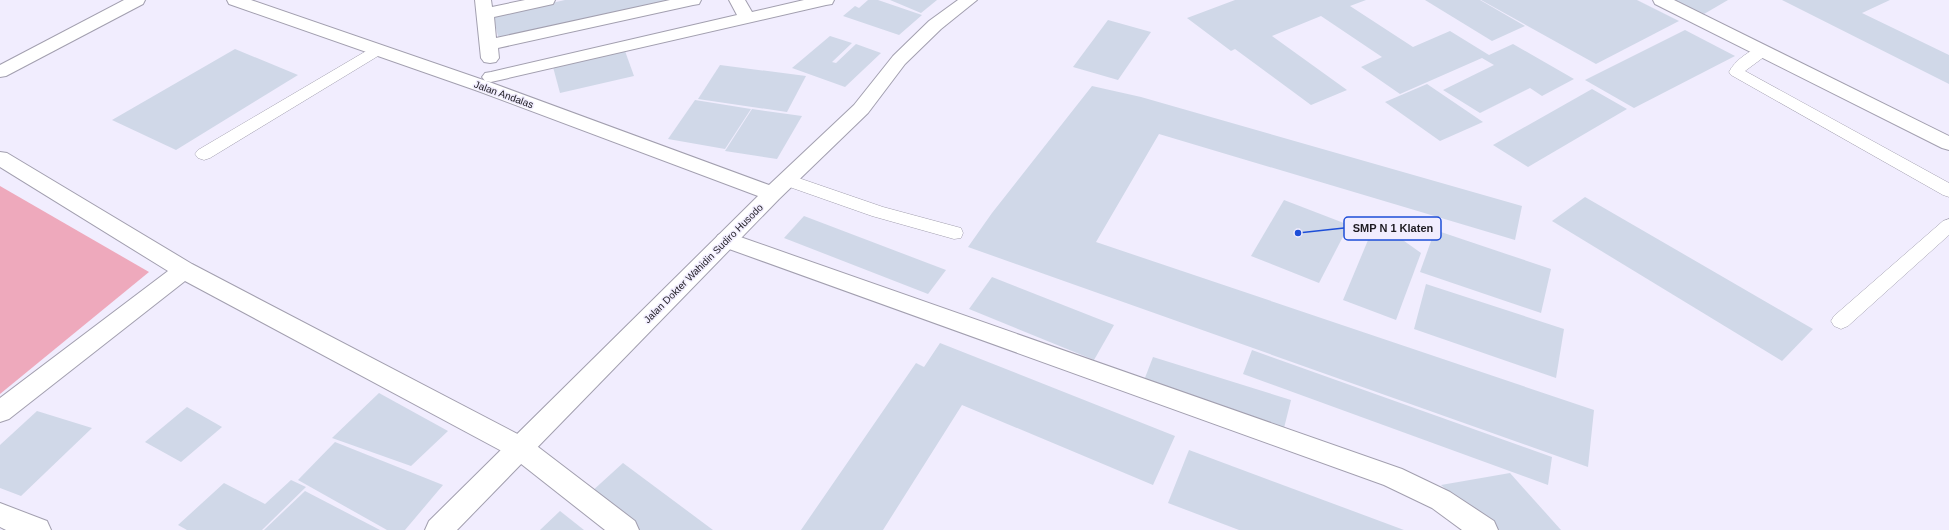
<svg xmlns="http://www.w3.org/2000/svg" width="1949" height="530" font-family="Arial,sans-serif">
	<rect width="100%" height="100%" fill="#f1edfe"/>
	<path fill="#eea9bc" d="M0 186 149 272 0 394Z"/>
	<g fill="#d0d8e8">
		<path d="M565 0H683L499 40 493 16Z"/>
		<path d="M868 0H878L922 15 899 35 843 16 855 6 859 8Z"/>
		<path d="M890 0H937L921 13Z"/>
		<path d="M1235 0H1366L1350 6 1413 47 1450 31 1489 55 1513 44 1574 79 1542 96 1530 88 1480 113 1443 90 1494 65 1482 58 1400 94 1361 67 1382 57 1321 16 1272 36 1347 90 1311 105 1235 49 1231 51 1187 18Z"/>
		<path d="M1425 0H1480L1525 26 1492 41Z"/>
		<path d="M1481 0H1637L1679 21 1596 64Z"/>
		<path d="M1675 0H1728L1704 14Z"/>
		<path d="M1782 0H1890L1862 13 1949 55V84Z"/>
		<path d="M1108 20 1151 32 1118 80 1073 67Z"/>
		<path d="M1685 30 1735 56 1634 108 1585 80Z"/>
		<path d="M830 36 852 43 832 62 836 63 856 44 881 53 845 87 792 68Z"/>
		<path d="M235 49 298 75 176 150 112 120Z"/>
		<path d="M625 51 634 76 560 93 553 67Z"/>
		<path d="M720 65 806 76 787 112 698 99Z"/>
		<path d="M1427 84 1483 122 1440 141 1385 102Z"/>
		<path d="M1092 86 1141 97 1522 206 1515 240 1159 134 1096 242 1594 410 1588 467 968 247 992 213Z"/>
		<path d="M1592 89 1627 109 1528 167 1493 145Z"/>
		<path d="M695 100 751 109 725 149 668 139Z"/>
		<path d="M752 109 802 116 777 159 725 151Z"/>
		<path d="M1585 197 1813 329 1782 361 1552 221Z"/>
		<path d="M1284 200 1349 225 1319 283 1251 256Z"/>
		<path d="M804 216 946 270 928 294 784 238Z"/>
		<path d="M1376 221 1421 253 1396 320 1343 300Z"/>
		<path d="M1435 230 1551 269 1541 313 1420 272Z"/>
		<path d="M992 277 1114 325 1094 360 969 309Z"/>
		<path d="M1426 284 1564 329 1556 378 1414 329Z"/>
		<path d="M940 343 1175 436 1153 485 962 405 883 530H801L916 363 924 367Z"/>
		<path d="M1252 350 1552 457 1548 485 1243 374Z"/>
		<path d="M1153 357 1291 400 1284 428 1143 383Z"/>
		<path d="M379 393 448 431 411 466 332 438Z"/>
		<path d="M187 407 222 427 181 462 145 442Z"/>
		<path d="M37 411 92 428 21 496 0 488V445Z"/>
		<path d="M335 442 443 485 405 530H387L298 480Z"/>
		<path d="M1189 450 1404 530H1239L1168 503Z"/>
		<path d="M623 463 713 530H639L590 493Z"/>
		<path d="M1510 473 1561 530H1493L1441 485Z"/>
		<path d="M291 480 306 487 262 530H187L178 525 224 483 265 504Z"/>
		<path d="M305 491 380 530H264Z"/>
		<path d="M560 511 584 530H540Z"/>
	</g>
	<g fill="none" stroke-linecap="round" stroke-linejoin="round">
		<g stroke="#a29faf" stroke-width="1">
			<g id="lane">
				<path d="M378 45 383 47 386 50 383 53 210 158 204 160 198 158 195 154 198 150 373 47Z"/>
				<path d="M1763 46 1768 48 1771 51 1768 54 1745 71 1949 183V197L1943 195 1731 75 1729 72C1735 60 1750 50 1763 46Z"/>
				<path d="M787 174 883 207 961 228 963 233 961 238 954 239 872 216 781 184 778 180 781 176Z"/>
				<path d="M1949 219V235L1848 326 1841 329 1834 326 1831 321 1834 316 1943 221Z"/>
			</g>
		</g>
		<g stroke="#a29faf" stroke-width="2">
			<g id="street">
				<path d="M124 0H145L143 4 6 76 0 77V65Z"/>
				<path d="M475 0H491L492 7 525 0H555L553 4 494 17 496 38 670 0H701L699 4 693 5 498 48 499 58 496 62 490 63 484 62 481 58Z"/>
				<path d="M729 0H745L752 12 804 0H834L832 4 826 5 491 82 485 81 482 77 485 73 491 72 737 15Z"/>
				<path d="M1653 0H1674L1949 136V150L1942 148 1655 4Z"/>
				<path d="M0 152 7 153 192 264 529 440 635 521 639 530H605L511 456 185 281 9 419 0 422V398L168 271 0 167Z"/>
				<path d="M726 232 1402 469 1450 492 1494 521 1498 530H1462L1432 508 1384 485 718 245 715 240 718 235Z"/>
				<path d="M0 503 47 521 51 530H6L0 527Z"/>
			</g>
		</g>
		<g stroke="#a29faf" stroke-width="2">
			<path id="secondary" d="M227 0H251L492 83 769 185 854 105 893 56 929 21 958 0H977L941 29 905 64 868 113 779 199 457 530H425L429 521 758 196 478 91 229 4Z"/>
		</g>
		<use href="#lane" fill="#fff" fill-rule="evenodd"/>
		<use href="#street" fill="#fff" fill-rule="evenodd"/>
		<use href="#secondary" fill="#fff" fill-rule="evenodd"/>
	</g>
	<g text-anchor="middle" stroke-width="3" stroke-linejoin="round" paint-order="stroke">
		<g font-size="10" fill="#1d1b21" stroke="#f1edfe">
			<text transform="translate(504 94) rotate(20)" y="4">Jalan Andalas</text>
			<text transform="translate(703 263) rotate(-45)" y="4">Jalan Dokter Wahidin Sudiro Husodo</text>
		</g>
	</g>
	<path fill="none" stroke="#1d4ed8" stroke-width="1.5" d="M1298 233L1344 228"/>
	<circle fill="#1d4ed8" stroke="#f1edfe" stroke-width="1.5" cx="1298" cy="233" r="4"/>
	<rect fill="#f1edfe" stroke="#1d4ed8" stroke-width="1.5" x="1344" y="217" width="97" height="23" rx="4"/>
	<g font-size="11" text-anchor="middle" font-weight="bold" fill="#1d1b21">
		<text x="1393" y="232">SMP N 1 Klaten</text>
	</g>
</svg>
